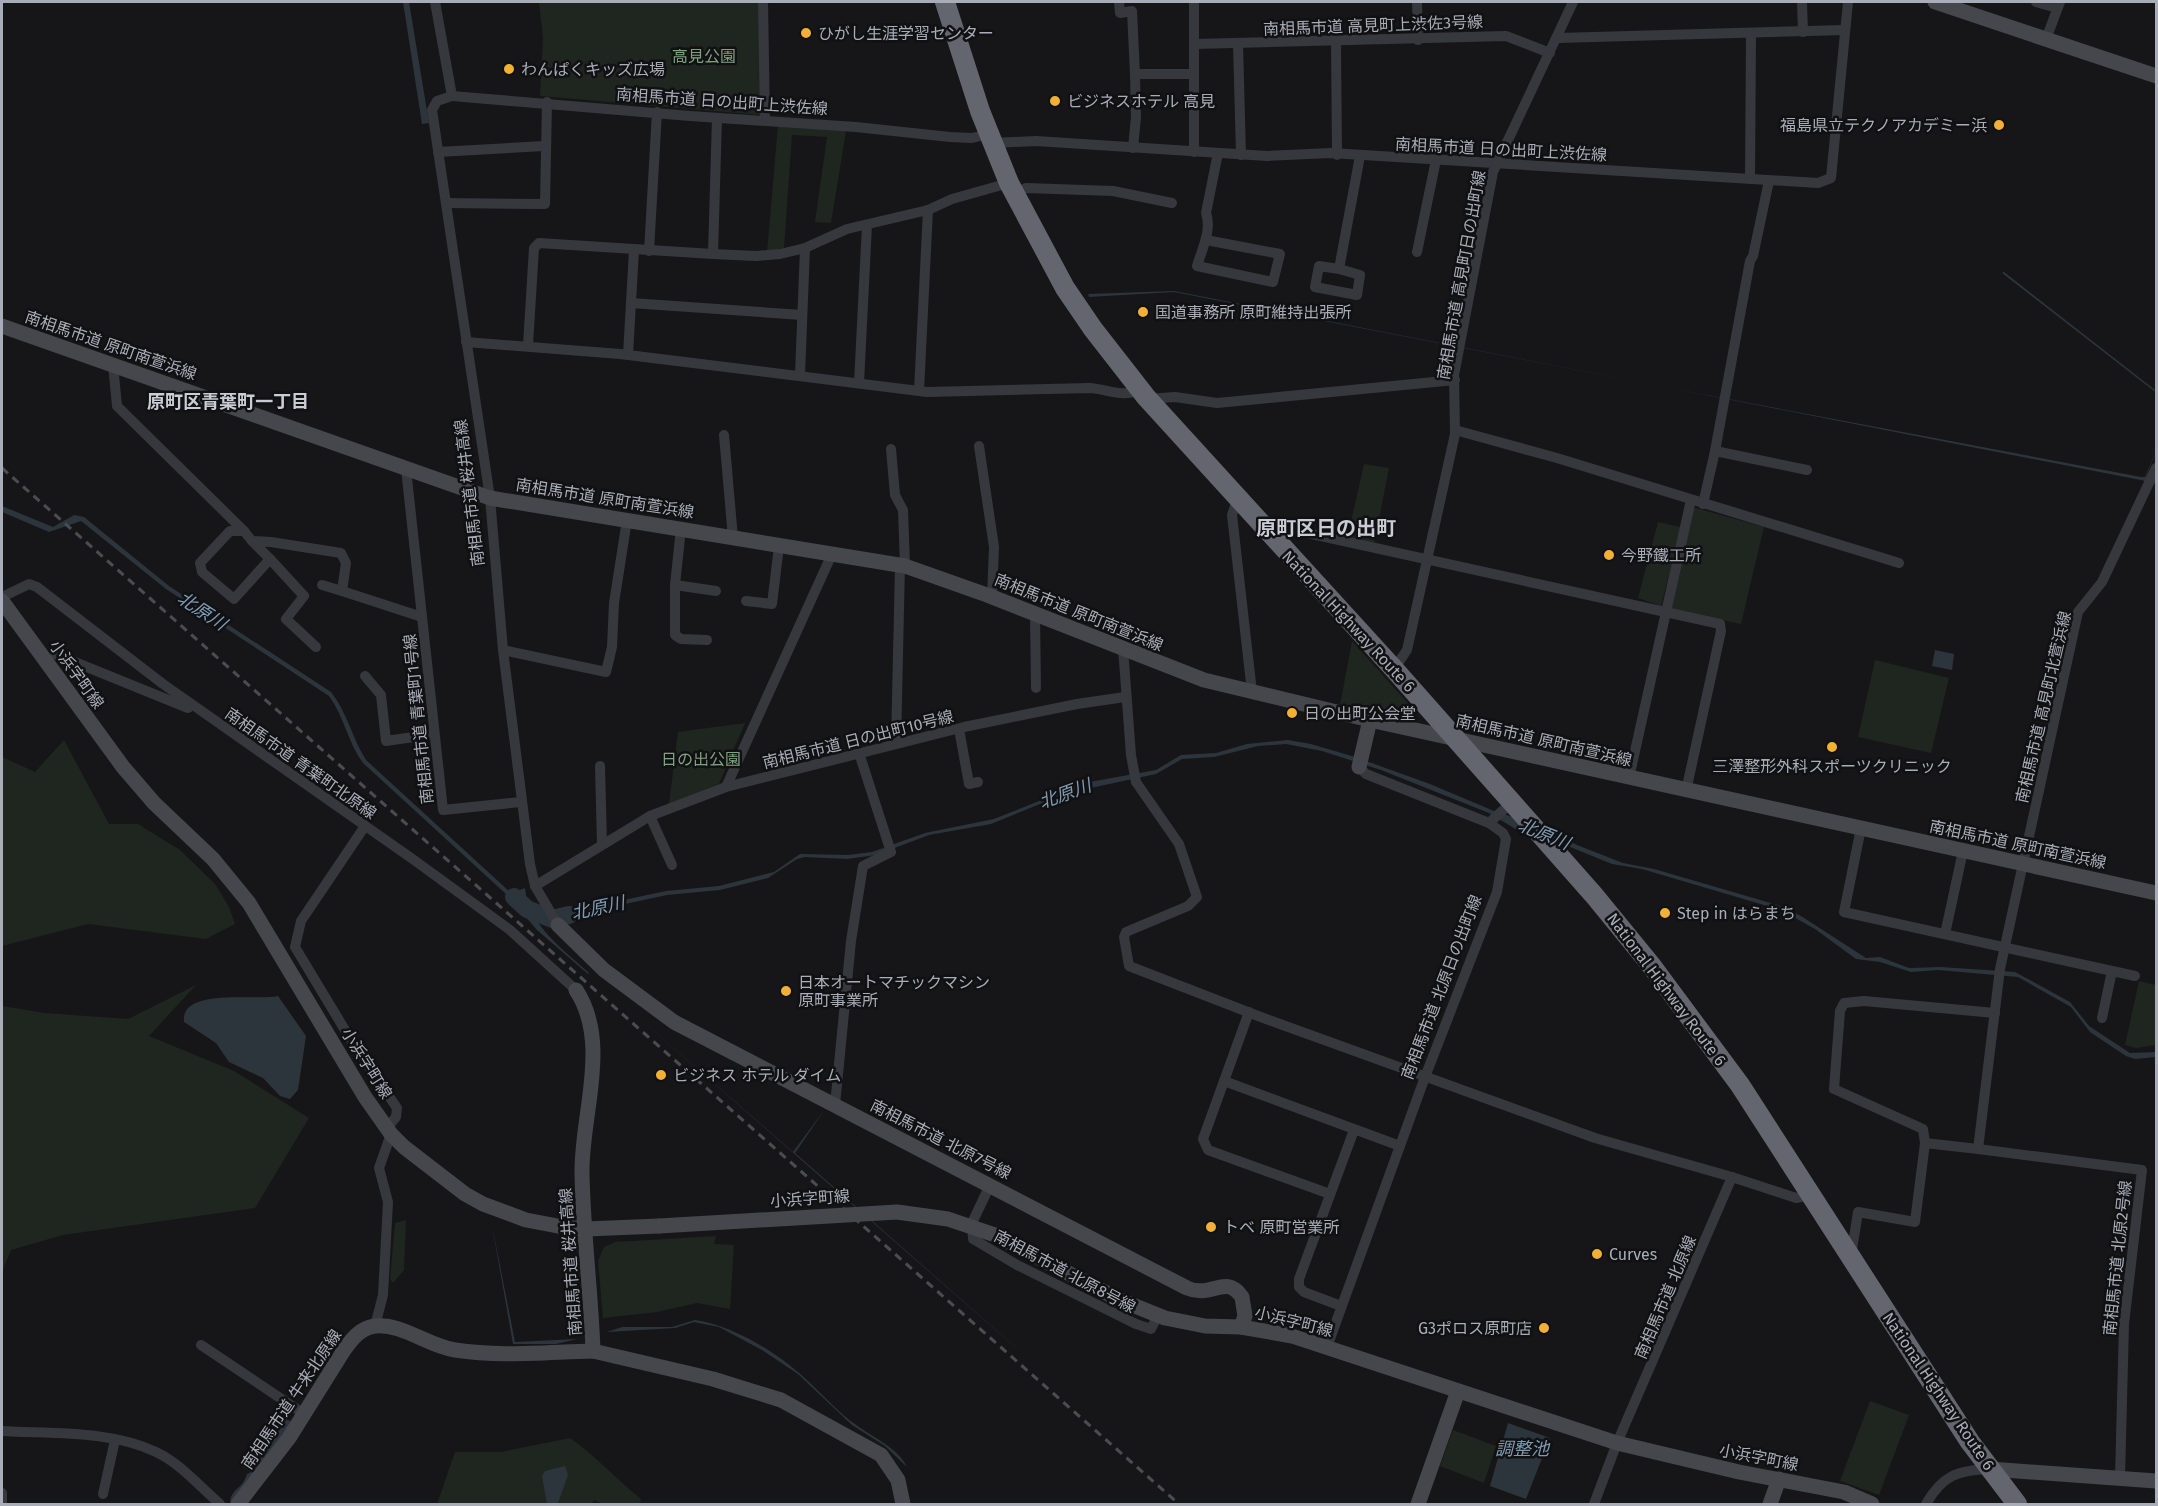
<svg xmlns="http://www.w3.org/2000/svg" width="2158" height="1506" font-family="'Fira Sans','Noto Sans JP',sans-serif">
	<rect width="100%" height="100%" fill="#161618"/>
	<g fill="#1e261f">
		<path d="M539 2H762L761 115 540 96 543 38Z"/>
		<path d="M778 125 846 131 831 223 815 222 827 137 792 135 784 248 767 252Z"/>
		<path d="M1364 464 1389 468 1374 545 1347 539Z"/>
		<path d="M1692 507 1764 527 1741 624 1669 609Z"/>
		<path d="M1658 522 1681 527 1661 606 1638 598Z"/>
		<path d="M1352 641 1415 711 1412 722 1340 705Z"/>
		<path d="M1875 660 1949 678 1931 753 1858 737Z"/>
		<path d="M745 723 719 784 669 804 678 732Z"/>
		<path d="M64 740 109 824H138L180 850 215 884 229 907 235 924 206 939 88 924 2 946V757L35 772Z"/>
		<path d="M2139 981 2156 985V1045L2136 1048 2125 1045Z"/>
		<path d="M196 985 149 1036 234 1071 309 1118 255 1208 63 1235 11 1250 2 1272V1006L45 1013 128 1019Z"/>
		<path d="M406 1220 404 1270 393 1283 390 1279 395 1223Z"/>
		<path d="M716 1236 714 1244 734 1245 730 1309 697 1303 657 1312 603 1318 598 1261 604 1247 615 1242Z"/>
		<path d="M1870 1401 1909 1415 1879 1495 1840 1481Z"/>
		<path d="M1453 1430 1496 1446 1484 1483 1440 1466Z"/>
		<path d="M570 1438C596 1456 616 1479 641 1499L640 1504H603L594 1500 592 1504H437L455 1452H501Z"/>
	</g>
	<g fill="#2c353c">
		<path d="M403 2H409L429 123 422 124Z"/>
		<path d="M2004 272 2155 390 2154 391 2002 273Z"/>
		<path d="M1174 291 1665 387 1174 292 1089 297 1088 294Z"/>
		<path d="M1670 388 2141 477H2145L2156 451 2146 477 2156 479V483Z"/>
		<path d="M2 506 53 527 74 515 84 517 169 586 331 692C347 712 352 738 366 760L511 893 525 888C528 925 564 950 589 973L588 974 537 930 507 895 363 763C348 743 344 716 329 696L166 589 81 521 49 532 2 512Z"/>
		<path d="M1935 650 1954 654 1952 670 1932 666Z"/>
		<path d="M1288 740 1311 744 1355 757 1430 784 1494 811 1546 828 1577 845 1623 863 1654 869 1781 906 1801 916 1866 958 1880 957 1909 968 1941 967 2015 972 2070 1002 2089 1026 2130 1053 2156 1052V1057L2135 1059 2126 1056 2090 1032 2071 1007 2018 977 1938 970 1911 972 1880 962 1856 959 1815 929 1781 910 1642 869 1612 864 1558 842 1522 833 1489 813 1381 770 1322 751 1286 744 1258 746 1214 757 1182 759 1156 774 1067 793 991 824 929 835 876 855 847 859 805 857 797 859 768 878 720 890 667 895 574 915 563 921 558 914 666 891 719 886 774 872 800 854 848 855 872 852 925 833 994 819 1084 783 1156 770 1181 755 1216 753 1247 744Z"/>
		<path d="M599 983 793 1152 825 1109 795 1153 1021 1352Z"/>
		<path d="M278 996 306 1036 298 1090 290 1099 280 1096 263 1078 229 1062 216 1043 184 1022C180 987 256 1001 278 996Z"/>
		<path d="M492 1225 515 1342 577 1339 556 1344H513Z"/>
		<path d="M695 1320C735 1326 782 1355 811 1384 825 1397 839 1413 855 1424 872 1437 898 1448 907 1467L885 1446 852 1425 798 1374 762 1350 719 1327 694 1322 675 1328 607 1332 622 1327H672Z"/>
		<path d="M274 1414 280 1415 292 1422 232 1503 230 1501C233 1487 242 1490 247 1474L251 1472 240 1465V1462L268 1419Z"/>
		<path d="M1508 1423 1550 1438 1526 1499 1490 1486Z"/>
		<path d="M565 1466 568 1475 558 1503 547 1504 542 1476 545 1471Z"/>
	</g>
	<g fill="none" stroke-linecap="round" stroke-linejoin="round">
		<path stroke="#2c353c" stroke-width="18" d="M514 897 527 909 552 919 569 915"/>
		<g stroke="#37383d" stroke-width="10">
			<path d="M435 2 452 96 437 101 432 110 490 498 503 650 530 864 535 886 558 925"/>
			<path d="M763 2 765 120"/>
			<path d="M1119 2 1120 13 1132 11 1135 74"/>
			<path d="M1194 2V152"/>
			<path d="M1417 2 1418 40"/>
			<path d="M1802 2 1803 32"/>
			<path d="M2036 2 2057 8"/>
			<path d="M1558 38 1845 30"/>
			<path d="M2046 39 2060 2"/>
			<path d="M1336 42 1337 155"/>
			<path d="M1194 44 1506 36 1550 53"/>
			<path d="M1238 44 1241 155"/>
			<path d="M452 96 690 116 856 127 950 137 972 138 989 134"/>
			<path d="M993 143 1036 141 1267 156 1331 153 1818 183 1831 178 1848 2"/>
			<path d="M1133 148 1136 117 1135 74H1194"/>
			<path d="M438 152 544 146"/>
			<path d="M1750 179 1751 33"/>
			<path d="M1014 194 1026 188 1113 191 1172 203"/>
			<path d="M446 203 545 204 547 102"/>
			<path d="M1206 240 1280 254 1273 282 1197 266C1202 249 1212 230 1206 213L1218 153"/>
			<path d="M649 251 657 112"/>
			<path d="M1417 252 1436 160"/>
			<path d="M713 254 717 118"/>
			<path d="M1339 269 1360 275 1357 295 1315 287 1319 266 1339 269 1360 156"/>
			<path d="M631 303 802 315"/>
			<path d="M466 342 620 354 927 392 1089 388C1108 389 1122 398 1140 390"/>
			<path d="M528 345 534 248 539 243 713 254 756 256 780 254 805 248 847 229 928 210 952 199 1009 183"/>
			<path d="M628 355 634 250"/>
			<path d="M113 365 117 406 244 531"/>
			<path d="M800 375 805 248"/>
			<path d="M859 383 867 225"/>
			<path d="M919 391 928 210"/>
			<path d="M1147 399 1175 397 1217 403 1455 380"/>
			<path d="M1455 430 1557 458 1899 563"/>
			<path d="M724 435 733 538"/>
			<path d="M979 446 994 547 992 597"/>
			<path d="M891 449 895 495 903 510 905 566"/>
			<path d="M1715 451 1807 470"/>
			<path d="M406 469 443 810 521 802"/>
			<path d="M1237 500 1232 515 1252 692"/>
			<path d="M1703 504 1715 451 1750 261 1753 256 1769 181"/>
			<path d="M681 528 675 585V635L681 639 707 640"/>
			<path d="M1270 535 1282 528 1289 529 1720 624 1721 631 1686 791"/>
			<path d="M252 541 270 559 234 599 202 572 200 563 230 531H244L252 541 271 542 341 553 346 563 342 591 422 617"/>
			<path d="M270 559 304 596 286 619 316 647"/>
			<path d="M322 585 342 591"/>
			<path d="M675 585 716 591"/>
			<path d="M2 597 29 584 37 587 163 684 414 860 510 930 576 990"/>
			<path d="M746 601 772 604 779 546"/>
			<path d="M1035 614 1036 688"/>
			<path d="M1123 648 1131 755 1136 782 1179 844 1197 897 1188 906 1126 932 1124 937 1129 966 1258 1016 1595 1138 1732 1177"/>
			<path d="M503 650 606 672 612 647 614 603 627 520"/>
			<path d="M55 654 188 708"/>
			<path d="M1394 669 1407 650 1455 434 1454 375 1493 172 1573 2"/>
			<path d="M365 676 381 695 386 741 434 734"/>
			<path d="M959 729 969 784 978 782"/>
			<path d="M896 744 900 565"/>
			<path d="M600 766 602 844"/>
			<path d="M1629 778 1691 500"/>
			<path d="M726 787 832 554"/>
			<path d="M650 816 672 865"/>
			<path d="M1489 823 1512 802"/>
			<path d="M365 826 301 921 295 947 354 1045 397 1108 396 1117 387 1128"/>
			<path d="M1861 828 1844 912 2135 976"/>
			<path d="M535 886 650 816 726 787 964 727 1077 704 1125 697"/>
			<path d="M1945 934 1963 851"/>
			<path d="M1249 1012 1203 1139 1208 1150 1330 1194"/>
			<path d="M2102 1018 2112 971"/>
			<path d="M1224 1081 1400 1146"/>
			<path d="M835 1105 851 941 863 866 891 852 859 753"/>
			<path d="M1925 1143 1923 1129 1834 1089 1840 1011 1844 1003 1864 1001 1995 1013"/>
			<path d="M1978 1149 2142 1170 2124 1324 2120 1478"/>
			<path d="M990 1185 972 1223 973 1239 1017 1265 1136 1324 1151 1329 1158 1315"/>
			<path d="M1851 1256 1858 1212 1915 1222 1925 1143 1978 1149 2000 969 2078 612 2102 582 2156 468"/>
			<path d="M1341 1306 1304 1292 1299 1287V1279L1354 1130"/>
			<path d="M375 1326 383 1295 388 1202 379 1168 391 1134"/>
			<path d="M201 1345 304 1414"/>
			<path d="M1327 1347 1425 1077 1497 892 1506 839 1503 833 1489 823 1366 774 1359 767"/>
			<path d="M2 1431C51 1434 110 1430 156 1452 180 1463 200 1487 220 1504"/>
			<path d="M2 1493V1504"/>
			<path d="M103 1494 115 1440"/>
			<path d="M1594 1504 1617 1443 1732 1177 1796 1198 1810 1195"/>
			<path d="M1926 1504C1942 1476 1957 1470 1990 1469"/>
		</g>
		<g stroke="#45474d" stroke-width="15">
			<path d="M1935 2 2156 76"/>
			<path d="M2 326 490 498 905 566 987 595 1204 680 1370 720 2156 893"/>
			<path d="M2 601 123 767 154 803 213 859 249 903 365 1097 391 1134 404 1147 465 1194 483 1204 526 1220 563 1227 586 1229 659 1226"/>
			<path d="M1359 767 1370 720"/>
			<path d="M558 925 604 970 674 1022 1187 1288C1212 1299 1225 1273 1242 1297L1245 1316 1241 1327"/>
			<path d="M576 990C611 1043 581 1115 582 1173 583 1233 591 1292 593 1351L713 1379 781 1400 881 1455 898 1480 903 1504"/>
			<path d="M995 1235 1120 1300 1165 1318 1205 1326 1241 1327 1292 1336 1617 1443 1739 1472 1844 1492 1872 1504"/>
			<path d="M1990 1469 2156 1481"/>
			<path d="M238 1504 289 1438 344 1350C352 1339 360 1328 375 1326 402 1323 428 1346 455 1350 500 1357 548 1352 593 1351"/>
			<path d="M1418 1504 1458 1391"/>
			<path d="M1770 1504 1779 1479"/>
		</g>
		<path stroke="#63666e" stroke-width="20" d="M945 2 980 111 1009 183 1065 288 1093 329 1146 397 1394 669 1593 894 1651 965 1740 1085 1970 1442 2017 1504"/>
		<path stroke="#4a4c52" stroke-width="3" stroke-dasharray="8 6" stroke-linecap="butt" d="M2 468 1179 1504"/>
		<path stroke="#45474d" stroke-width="15" d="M659 1226 897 1212 948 1219 995 1235"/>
	</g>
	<g fill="#f2b134" stroke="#111113" stroke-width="2">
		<circle cx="806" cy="33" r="6"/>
		<circle cx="509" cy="69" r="6"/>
		<circle cx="1055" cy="101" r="6"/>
		<circle cx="1999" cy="125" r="6"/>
		<circle cx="1143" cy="312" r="6"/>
		<circle cx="1609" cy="555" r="6"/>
		<circle cx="1292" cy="713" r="6"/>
		<circle cx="1832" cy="747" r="6"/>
		<circle cx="1665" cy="913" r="6"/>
		<circle cx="786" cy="991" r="6"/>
		<circle cx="661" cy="1075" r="6"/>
		<circle cx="1211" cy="1227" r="6"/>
		<circle cx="1597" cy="1254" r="6"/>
		<circle cx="1544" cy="1328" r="6"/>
	</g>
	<g text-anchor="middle" stroke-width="5" stroke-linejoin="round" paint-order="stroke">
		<g font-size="16" fill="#a8adb8" stroke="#111113">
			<text transform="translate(1373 25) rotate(-2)" y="6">南相馬市道 高見町上渋佐3号線</text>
			<text transform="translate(722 101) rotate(4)" y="6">南相馬市道 日の出町上渋佐線</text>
			<text transform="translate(1501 149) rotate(3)" y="6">南相馬市道 日の出町上渋佐線</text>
			<text transform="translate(1461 275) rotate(-80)" y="6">南相馬市道 高見町日の出町線</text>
			<text transform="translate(111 345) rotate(19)" y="6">南相馬市道 原町南萱浜線</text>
			<text transform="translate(469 493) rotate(-97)" y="6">南相馬市道 桜井高線</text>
			<text transform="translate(605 498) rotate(9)" y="6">南相馬市道 原町南萱浜線</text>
			<text transform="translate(1079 612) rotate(22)" y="6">南相馬市道 原町南萱浜線</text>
			<text transform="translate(1349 621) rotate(47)" y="6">National Highway Route 6</text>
			<text transform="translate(77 674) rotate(54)" y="6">小浜字町線</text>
			<text transform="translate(2043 707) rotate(-77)" y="6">南相馬市道 高見町北萱浜線</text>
			<text transform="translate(418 719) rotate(-96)" y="6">南相馬市道 青葉町1号線</text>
			<text transform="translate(858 739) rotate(-14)" y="6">南相馬市道 日の出町10号線</text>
			<text transform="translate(1544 740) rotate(13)" y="6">南相馬市道 原町南萱浜線</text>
			<text transform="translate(301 763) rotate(35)" y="6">南相馬市道 青葉町北原線</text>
			<text transform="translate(2018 844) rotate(12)" y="6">南相馬市道 原町南萱浜線</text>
			<text transform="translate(1441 987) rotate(-69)" y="6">南相馬市道 北原日の出町線</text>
			<text transform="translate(1667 989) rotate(53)" y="6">National Highway Route 6</text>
			<text transform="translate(367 1063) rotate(58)" y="6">小浜字町線</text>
			<text transform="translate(941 1139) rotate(27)" y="6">南相馬市道 北原7号線</text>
			<text transform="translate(810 1198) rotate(-4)" y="6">小浜字町線</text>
			<text transform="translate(2117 1258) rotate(-84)" y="6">南相馬市道 北原2号線</text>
			<text transform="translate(570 1262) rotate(-94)" y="6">南相馬市道 桜井高線</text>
			<text transform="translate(1065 1271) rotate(28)" y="6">南相馬市道 北原8号線</text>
			<text transform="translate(1665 1297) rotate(-67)" y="6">南相馬市道 北原線</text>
			<text transform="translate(1294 1321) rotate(14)" y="6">小浜字町線</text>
			<text transform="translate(1939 1391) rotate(56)" y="6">National Highway Route 6</text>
			<text transform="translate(291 1399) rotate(-56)" y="6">南相馬市道 牛来北原線</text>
			<text transform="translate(1759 1457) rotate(11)" y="6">小浜字町線</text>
		</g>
		<g font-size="16" fill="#a8adb8" stroke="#111113" text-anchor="start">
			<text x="818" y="39">ひがし生涯学習センター</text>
			<text x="521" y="75">わんぱくキッズ広場</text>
			<text x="1067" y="107">ビジネスホテル 高見</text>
			<text x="1987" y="131" text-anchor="end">福島県立テクノアカデミー浜</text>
			<text x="1155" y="318">国道事務所 原町維持出張所</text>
			<text x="1621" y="561">今野鐵工所</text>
			<text x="1304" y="719">日の出町公会堂</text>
			<text x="1832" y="772" text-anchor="middle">三澤整形外科スポーツクリニック</text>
			<text x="1677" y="919">Step in はらまち</text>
			<text x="798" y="988">日本オートマチックマシン<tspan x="798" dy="18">原町事業所</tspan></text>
			<text x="673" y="1081">ビジネス ホテル ダイム</text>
			<text x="1223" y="1233">トベ 原町営業所</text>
			<text x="1609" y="1260">Curves</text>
			<text x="1532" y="1334" text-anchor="end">G3ポロス原町店</text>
		</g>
		<g font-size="16" fill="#7fa381" stroke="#111113">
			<text x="704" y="62">高見公園</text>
			<text x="701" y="765">日の出公園</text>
		</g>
		<g font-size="18" font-weight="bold" fill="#c9ccd4" stroke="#111113">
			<text x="228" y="408">原町区青葉町一丁目</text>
		</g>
		<g font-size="18" font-style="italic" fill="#7f9bb3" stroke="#111113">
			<text transform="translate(202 611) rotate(33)" y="6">北原川</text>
			<text transform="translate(1065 794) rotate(-20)" y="6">北原川</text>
			<text transform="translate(1544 834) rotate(22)" y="6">北原川</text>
			<text transform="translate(598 908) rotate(-12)" y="6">北原川</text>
			<text x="1522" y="1455">調整池</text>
		</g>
		<g font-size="20" font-weight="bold" fill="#c9ccd4" stroke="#111113">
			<text x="1326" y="535">原町区日の出町</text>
		</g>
	</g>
	<rect width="2158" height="1506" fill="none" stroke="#a8adb8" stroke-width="6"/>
</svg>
